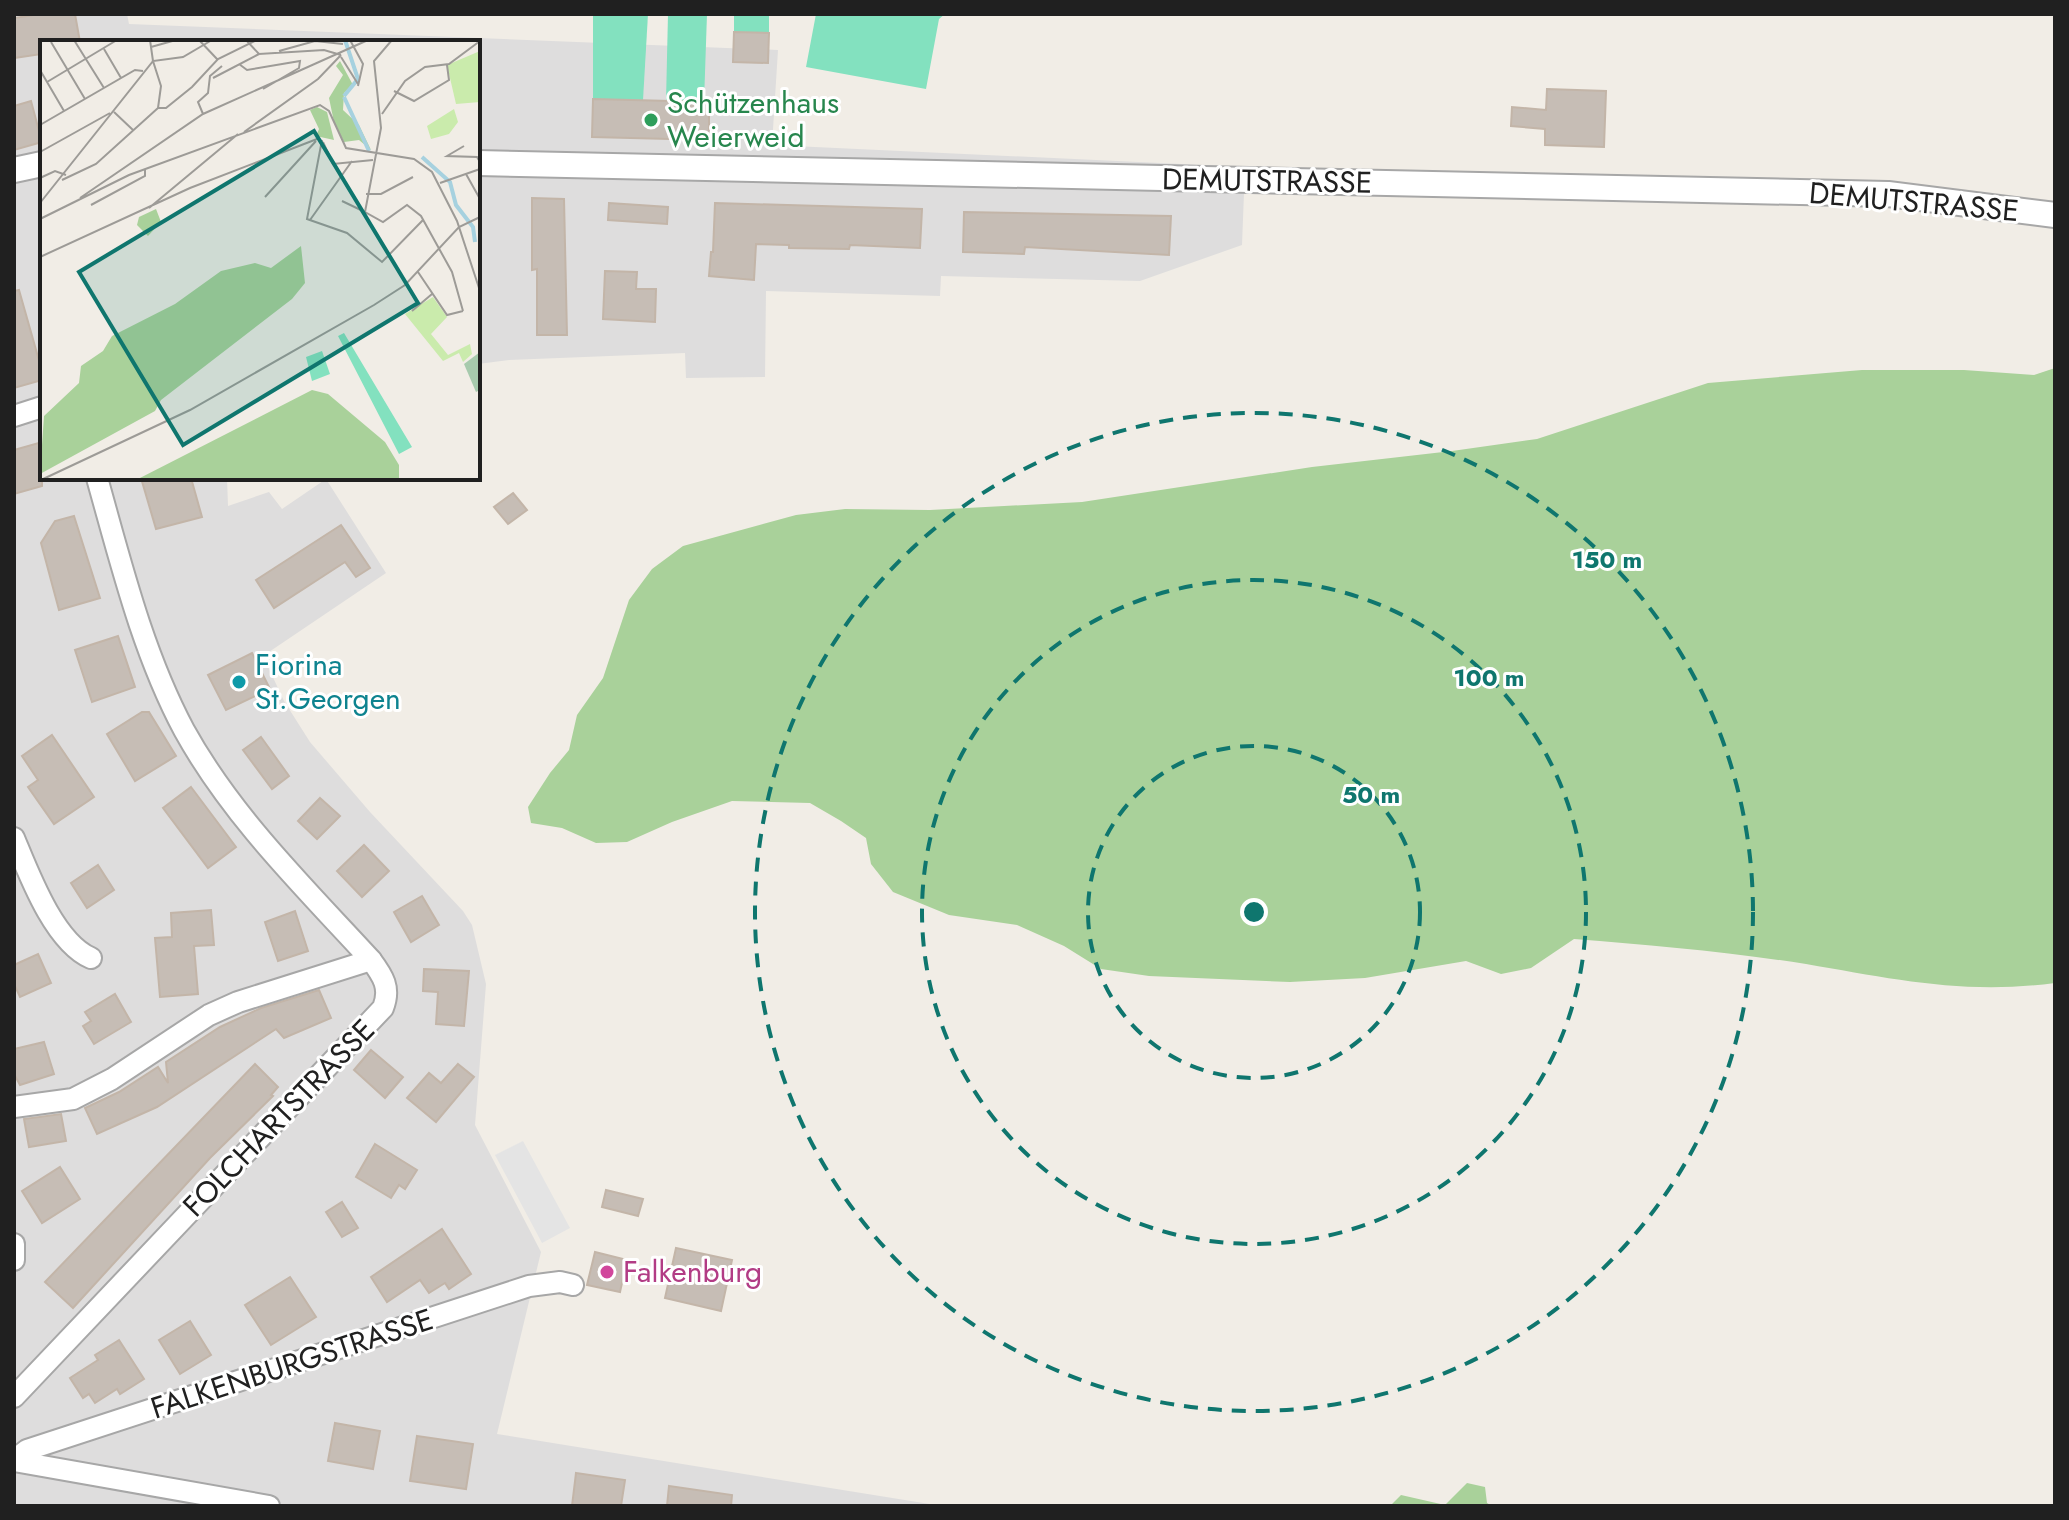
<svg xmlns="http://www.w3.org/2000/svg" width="2069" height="1520" font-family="Jost,sans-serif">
	<rect width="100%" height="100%" fill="#f1ede6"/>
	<path fill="#dedddd" d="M14 14H127L129 24 778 50 772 145 1245 167 1242 245 1140 281 941 276 940 296 766 291 765 377 686 378 685 353 509 360 478 364V42H42V478H227L228 506 269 492 282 509 326 479 386 573 263 656 284 701 310 742 370 812 463 911 472 925 486 984 475 1125 541 1252 497 1434 942 1506H14Z"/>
	<g fill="#a9d19a">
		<path d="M2055 368V983C1964 995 1894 979 1806 964 1729 952 1651 945 1574 939L1531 968 1501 974 1466 961 1365 978 1290 982 1149 976 1101 969 1064 946 1017 925 949 915 893 892 871 864 866 838 841 821 810 803 732 801 672 822 627 842 596 843 562 828 531 823 528 807 550 773 569 750 577 715 603 678 629 600 652 569 683 546 796 515 845 509 930 510 1082 502 1312 467 1452 451 1537 439 1708 383 1862 370H1964L2034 375Z"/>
		<path d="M1467 1483 1485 1487 1487 1503 1492 1506H1390L1401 1495 1445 1505Z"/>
	</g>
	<g fill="#83e1bf">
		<path d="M593 14H648L643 100 593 99Z"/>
		<path d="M668 14H707L704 102 666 101Z"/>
		<path d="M734 14H769V33L734 32Z"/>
		<path d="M816 14H945L939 19 926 89 806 67Z"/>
	</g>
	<path fill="#e4e4e4" d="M523 1141 570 1228 542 1243 495 1155Z"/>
	<g fill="#c6bdb5" stroke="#c3b5a8" stroke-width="2">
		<path d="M40 14H75L80 42H42V54L14 58V18Z"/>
		<path d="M734 32 769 33 768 63 733 62Z"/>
		<path d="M1547 89 1606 91 1604 147 1545 145V129L1511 126 1512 107 1546 110Z"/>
		<path d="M593 99 709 102V140L592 137Z"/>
		<path d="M31 101 42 142 14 150V106Z"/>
		<path d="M532 198 564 199 567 335H537V269L532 270Z"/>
		<path d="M609 203 668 207 667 224 608 220Z"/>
		<path d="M715 203 922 209 920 248 850 245 849 249 789 248V245L756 244 754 280 709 276 711 252H713Z"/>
		<path d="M964 212 1171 216 1169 255 1025 247 1024 254 963 252Z"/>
		<path d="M605 271 637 272 636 289H656L655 322 603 319Z"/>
		<path d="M19 290 42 371V380L14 388V291Z"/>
		<path d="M42 442V486L14 494V450Z"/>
		<path d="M141 478H191L202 517 156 529Z"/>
		<path d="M513 493 527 510 508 524 494 507Z"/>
		<path d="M74 516 100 598 59 610 41 543 55 521Z"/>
		<path d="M341 525 370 568 356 577 345 562 274 608 256 580Z"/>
		<path d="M118 636 135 687 92 702 75 650Z"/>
		<path d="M252 653 270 689 226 710 208 675Z"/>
		<path d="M142 712H149L176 756 135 781 107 734Z"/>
		<path d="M52 735 94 797 54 824 28 787 38 780 22 756Z"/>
		<path d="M261 737 289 776 272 789 243 750Z"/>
		<path d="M191 787 236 847 208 868 163 808Z"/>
		<path d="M320 798 340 816 317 839 298 821Z"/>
		<path d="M364 845 389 871 362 897 337 871Z"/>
		<path d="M98 865 114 890 87 908 71 883Z"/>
		<path d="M422 896 439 925 411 942 394 912Z"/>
		<path d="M211 910 214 945 194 946 198 994 160 997 155 938 172 937 171 913Z"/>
		<path d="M295 911 308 951 278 961 265 922Z"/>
		<path d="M38 954 51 983 20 997 14 984V965Z"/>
		<path d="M424 969 469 971 464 1026 436 1024 438 992 423 991Z"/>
		<path d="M319 990 331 1018 284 1038 276 1029 157 1107 97 1134 85 1108 119 1092 158 1067 168 1083 166 1062 220 1027 261 1008Z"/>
		<path d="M115 994 131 1022 94 1044 83 1026 91 1021 85 1012Z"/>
		<path d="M44 1042 54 1074 20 1085 14 1074V1049Z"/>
		<path d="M371 1050 403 1077 385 1098 354 1070Z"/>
		<path d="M255 1064 278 1087 271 1095 273 1096 210 1158 73 1308 45 1282Z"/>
		<path d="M458 1064 474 1077 436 1122 407 1098 429 1073 441 1083Z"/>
		<path d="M61 1114 66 1141 29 1147 24 1119Z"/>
		<path d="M375 1144 417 1170 405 1189 399 1185 391 1198 356 1177Z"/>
		<path d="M60 1167 80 1199 42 1223 22 1191Z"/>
		<path d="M606 1190 643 1199 638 1216 602 1207Z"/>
		<path d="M342 1202 358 1228 342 1237 326 1212Z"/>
		<path d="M442 1229 471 1274 449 1289 445 1283 429 1293 420 1280 387 1302 371 1277Z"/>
		<path d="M676 1248 732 1260 721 1311 665 1298Z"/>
		<path d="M595 1252 627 1260 620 1292 587 1285Z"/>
		<path d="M290 1277 316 1317 271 1345 245 1305Z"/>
		<path d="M190 1321 211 1355 180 1374 159 1340Z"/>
		<path d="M119 1340 144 1379 120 1394 117 1389 95 1403 89 1394 83 1398 70 1378 98 1360 95 1355Z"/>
		<path d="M335 1423 380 1431 373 1469 328 1461Z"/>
		<path d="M417 1436 473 1444 466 1489 410 1481Z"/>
		<path d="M576 1473 625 1480 621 1506H572Z"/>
		<path d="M669 1486 732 1495 731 1506H667Z"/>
	</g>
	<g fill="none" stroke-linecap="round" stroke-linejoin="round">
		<g stroke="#a7a7a7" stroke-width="24">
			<g id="minor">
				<path d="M14 416 42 407"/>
				<path d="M14 838C29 874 54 942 91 958"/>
				<path d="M14 1107 73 1099 112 1079 209 1015 238 1002 371 960"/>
				<path d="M14 1244V1260"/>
				<path d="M14 1397 383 1008C391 988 383 976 371 960 304 887 232 817 184 730 142 651 121 563 97 478"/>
				<path d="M14 1460 27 1450 529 1286 560 1282 573 1285"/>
				<path d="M14 1461 269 1506"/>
			</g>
		</g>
		<g stroke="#a7a7a7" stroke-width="28">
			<g id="tertiary">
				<path d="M478 163 1888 194 2055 215"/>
				<path d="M14 170 42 164"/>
			</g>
		</g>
		<use href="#minor" stroke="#fff" stroke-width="20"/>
		<use href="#tertiary" stroke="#fff" stroke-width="24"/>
	</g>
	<g fill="none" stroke="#0f766e" stroke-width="4" stroke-dasharray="14 10">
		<circle cx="1254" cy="912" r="166"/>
		<circle cx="1254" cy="912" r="332"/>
		<circle cx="1254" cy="912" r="499"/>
	</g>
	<circle fill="#2e9e5b" stroke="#fff" stroke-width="3" cx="651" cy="120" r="8"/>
	<circle fill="#0f9aa8" stroke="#fff" stroke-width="3" cx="239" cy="682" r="8"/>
	<circle fill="#d1479c" stroke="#fff" stroke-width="3" cx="607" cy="1272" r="8"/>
	<g text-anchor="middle" stroke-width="6" stroke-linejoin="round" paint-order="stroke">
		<g font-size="30" fill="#27864d" stroke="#fff" text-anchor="start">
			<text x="667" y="113">Schützenhaus<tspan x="667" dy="34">Weierweid</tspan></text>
		</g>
		<g font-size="30" fill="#202020" stroke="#fff">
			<text transform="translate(1267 181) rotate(1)" y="10">DEMUTSTRASSE</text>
			<text transform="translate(1914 202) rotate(5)" y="10">DEMUTSTRASSE</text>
			<text transform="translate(279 1118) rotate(-46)" y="10">FOLCHARTSTRASSE</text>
			<text transform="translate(292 1364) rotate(-18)" y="10">FALKENBURGSTRASSE</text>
		</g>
		<g font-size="30" fill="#0d838f" stroke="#fff" text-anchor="start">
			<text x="255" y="675">Fiorina<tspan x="255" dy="34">St.Georgen</tspan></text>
		</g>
		<g font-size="30" fill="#b23c85" stroke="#fff" text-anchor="start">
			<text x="623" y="1282">Falkenburg</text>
		</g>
	</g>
	<g transform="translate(40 40)">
		<rect width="440" height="440" fill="#f1ede6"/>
		<path d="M440 11V62L416 64 407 25ZM414 69 418 82 409 94 391 99 387 86ZM393 257 407 277 391 294 408 315 430 304 432 314 423 322 419 313 403 321 365 274Z" fill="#caebac"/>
		<path d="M300 21 313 45 304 53 303 70 319 85 331 110 319 100 304 102 294 82 289 58 303 35 296 26ZM277 67 287 72 294 100 276 96 279 89 270 70ZM116 169 121 182 108 196 97 185 99 177ZM261 206 265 243 252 259 121 360 115 371 0 434 4 376 39 343 41 326 63 311 72 296 135 264 181 231 215 223 231 228ZM272 350 288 354 345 402 359 425V440H96Z" fill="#a9d19a"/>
		<path d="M440 312V350L436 352 424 324Z" fill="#a7caad"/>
		<path d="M304 293 372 407 359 414 298 296ZM282 311 290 334 272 341 266 317Z" fill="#83e1bf"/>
		<path fill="none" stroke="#a6d1df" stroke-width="4" d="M304 56 318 39 305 0M304 57 329 111M382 117 410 142 416 165 433 187 435 202"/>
		<path fill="none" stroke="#9d9b97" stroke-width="2" d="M34 0 64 48M159 0 177 19M206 0 219 14 284 10 301 15M310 0 323 24 318 46M352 0 334 21 341 88 325 172 343 182 367 165 381 176 412 232 423 271M11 2 45 59M111 7 136 0M64 9 81 38M239 11 275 1 303 4M301 17 318 44M199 24 207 30 260 21 259 28 223 49M0 30 24 71M173 38 219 14M7 42 77 0M354 51 374 61 409 40 407 25M118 68 121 46 113 21 143 17 172 0M74 72 93 90M163 74 158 62 168 53 170 36 182 26M342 74 365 41 385 27 409 24 440 1M0 85 95 30 103 31M204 92 278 39 301 15M282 100 267 179 307 193 342 222 383 180M283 102 293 124 333 120M424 106 407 116 437 117 440 122M0 112 70 73M426 134 440 159M0 138 15 131 26 135M22 140 56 124 118 68H126L152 47 178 19 217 0M400 143 440 129M326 154H341L373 137M225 157 276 101M40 158 163 74 328 0M302 161 325 172M0 163 113 21 110 0M51 165 105 136V130M109 168 198 94M0 179 89 135 280 65 289 71 306 108 374 119 392 132 417 181 440 251M270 180 312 121M0 217 150 148 277 99M378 232 407 275 423 271M372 271 392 254M1 440 150 370 334 265 365 245 419 187 440 177"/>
		<path fill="#0f766e" fill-opacity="0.15" stroke="#0f766e" stroke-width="4" d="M274 91 378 263 143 405 39 232Z"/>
		<rect width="440" height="440" fill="none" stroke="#202020" stroke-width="4"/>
	</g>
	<circle cx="1254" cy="912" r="12" fill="#0f766e" stroke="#fff" stroke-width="4"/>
	<g font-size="24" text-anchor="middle" font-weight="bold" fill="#0f766e" stroke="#fff" stroke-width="6" stroke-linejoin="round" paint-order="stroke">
		<text x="1607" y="568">150 m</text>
		<text x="1489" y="686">100 m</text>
		<text x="1371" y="803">50 m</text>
	</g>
	<rect width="2069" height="1520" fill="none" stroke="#202020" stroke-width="32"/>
</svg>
